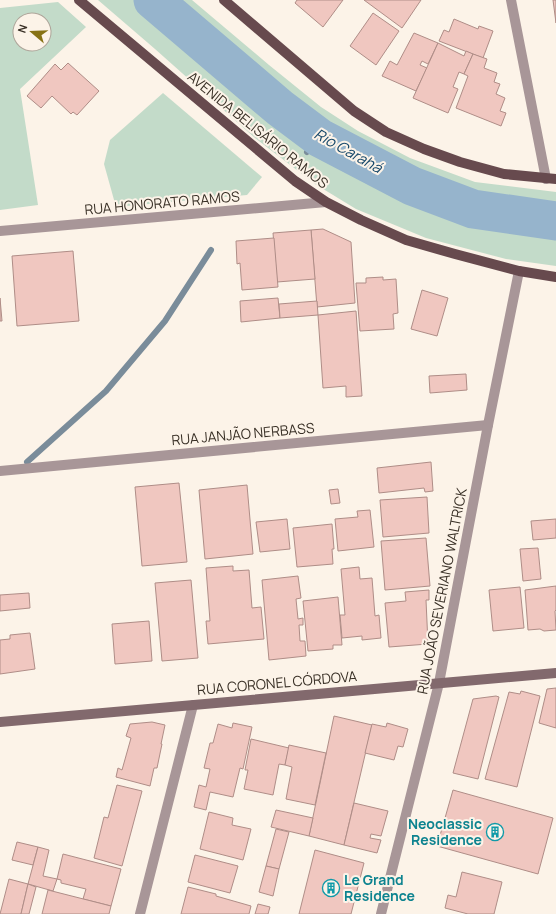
<svg xmlns="http://www.w3.org/2000/svg" width="556" height="914" font-family="Manrope,sans-serif">
	<rect width="100%" height="100%" fill="#fcf3e8"/>
	<g fill="#c3dbc9" fill-rule="evenodd">
		<path d="M98 0H192L269 65 321 107 358 131 410 158 475 182 556 192V266L506 259 426 238 356 209 315 184 255 138 155 49Z"/>
		<path d="M58 2 86 27 20 89 38 205 0 210V8ZM20 20H44V44H20Z"/>
		<path d="M163 93 262 177 247 195 116 207 104 164 110 140Z"/>
	</g>
	<g fill="none" stroke-linecap="round" stroke-linejoin="round">
		<g stroke="#7a8c9a" stroke-width="6">
			<path d="M307 152 320 138"/>
			<path d="M27 462 106 391 165 321 211 250"/>
		</g>
		<path stroke="#96b4cc" stroke-width="39" d="M153 0 280 108 320 138 412 186 473 209 556 221"/>
	</g>
	<g fill="#f0c7c0" stroke="#af8d87">
		<path d="M297 0H343L323 27 295 3Z"/>
		<path d="M364 0H421L402 28Z"/>
		<path d="M553 0H556V23Z"/>
		<path d="M373 13 399 31 376 65 350 46Z"/>
		<path d="M454 19 478 29 479 26 493 31 483 58 439 41 444 30 449 32Z"/>
		<path d="M414 33 438 43 428 64 422 61 420 65 427 68 416 91 382 76 390 61 397 65Z"/>
		<path d="M438 43 464 56 466 51 473 54 464 74 459 72 453 87 458 89 448 113 413 98Z"/>
		<path d="M473 54 487 59 484 68 497 73 494 82 500 84 496 94 505 98 500 111 506 113 501 126 456 108 468 76 464 74Z"/>
		<path d="M68 63 99 91 77 115 73 112 71 114 52 96 41 108 27 96 55 64 61 70Z"/>
		<path d="M323 229 351 242 355 303 317 307 311 230Z"/>
		<path d="M311 230 315 279 277 282 273 233Z"/>
		<path d="M274 238 278 287 242 290 240 263 237 264 236 241Z"/>
		<path d="M73 251 79 321 17 326 12 256Z"/>
		<path d="M383 277V280L396 279 398 313 393 314 394 329 360 331 356 283H366V278Z"/>
		<path d="M422 290 448 298 437 336 411 329Z"/>
		<path d="M0 298 2 321H0Z"/>
		<path d="M278 298 280 318 241 322 240 301Z"/>
		<path d="M317 301 318 315 280 318 279 304Z"/>
		<path d="M356 311 362 396 346 397V386L323 388 318 315Z"/>
		<path d="M466 374 467 390 430 393 429 376Z"/>
		<path d="M431 462 433 491 425 492 424 488 379 493 377 468Z"/>
		<path d="M179 483 187 562 142 566 135 487Z"/>
		<path d="M247 485 253 554 205 559 199 490Z"/>
		<path d="M338 489 340 503 331 504 329 490Z"/>
		<path d="M427 497 429 533 383 537 380 500Z"/>
		<path d="M370 510 374 547 338 551 335 519 358 517 357 511Z"/>
		<path d="M287 519 290 549 260 552 256 522Z"/>
		<path d="M556 519V538L533 540 531 521Z"/>
		<path d="M332 524 334 549H332L333 564 297 567 293 528Z"/>
		<path d="M426 538 430 586 385 590 381 541Z"/>
		<path d="M538 548 541 579 523 581 520 549Z"/>
		<path d="M233 566V571L249 570 252 608 261 607 264 639 208 644 206 621H210L206 568Z"/>
		<path d="M359 567 360 579 372 578 375 616 379 615 381 638 362 640V636L342 638 340 615H345L341 569Z"/>
		<path d="M298 576 301 598 296 599 298 619 303 618V625H299L300 641H305L306 656 269 660 262 580Z"/>
		<path d="M191 580 198 658 162 661 155 583Z"/>
		<path d="M556 586V610L555 611 556 630 544 631 540 629 528 630 525 590Z"/>
		<path d="M520 587 524 628 493 631 489 590Z"/>
		<path d="M429 590V600H426L428 644 389 647 385 603 406 601 405 592Z"/>
		<path d="M29 593 30 608 0 611V595Z"/>
		<path d="M338 597 342 645H333V649L308 651 303 601Z"/>
		<path d="M149 621 152 661 115 664 112 624Z"/>
		<path d="M30 633 35 669 0 674V640L10 639V635Z"/>
		<path d="M556 688V728L539 723 547 689Z"/>
		<path d="M521 691 540 696 517 787 485 779 509 692 520 694Z"/>
		<path d="M496 696 499 697 478 779 453 773 473 699Z"/>
		<path d="M334 716 372 725 344 845 309 836Z"/>
		<path d="M152 722 165 725 161 744H162L157 768H154L150 786 116 777 118 768 122 770 131 738 126 736 130 724Z"/>
		<path d="M233 723 252 727 243 769 240 768 233 797 210 792 206 810 194 807 199 785 206 787 210 769 204 768 210 743H213L218 724 232 728Z"/>
		<path d="M387 723 408 729 403 747 398 746 394 760 365 753 372 724 386 727Z"/>
		<path d="M251 739 289 748 285 765 279 764 273 795 244 789 248 770H245Z"/>
		<path d="M289 745 326 753 315 805 286 799 292 767 285 765Z"/>
		<path d="M117 785 142 791 122 866 94 858 104 817 108 818Z"/>
		<path d="M453 790 553 818 538 874 437 846Z"/>
		<path d="M354 803 388 811 381 836 371 834 370 838 381 840 377 853 344 845Z"/>
		<path d="M276 810 313 818 309 836 271 827Z"/>
		<path d="M209 812 233 818 232 825 251 829 243 860 200 849Z"/>
		<path d="M276 829 289 832 279 869 266 866Z"/>
		<path d="M17 842 38 847 33 865 12 860Z"/>
		<path d="M38 847 49 850 43 876 57 879 53 891 28 884Z"/>
		<path d="M315 850 364 863 351 914H299Z"/>
		<path d="M63 854 121 869 111 906 83 899 86 889 61 883V880L57 879Z"/>
		<path d="M195 855 238 866 230 893 188 882Z"/>
		<path d="M266 866 279 869 273 896 259 892Z"/>
		<path d="M462 872 502 882 494 914H468L445 908 448 895 456 897Z"/>
		<path d="M9 879 28 884 21 914H0Z"/>
		<path d="M28 884 36 887 29 914H21Z"/>
		<path d="M188 887 216 894V896L251 906 249 914H181Z"/>
		<path d="M48 890 111 906 109 914H42Z"/>
		<path d="M258 904 270 907 268 914H255Z"/>
	</g>
	<g fill="none" stroke-linecap="round" stroke-linejoin="round">
		<g stroke="#a89698" stroke-width="10">
			<path d="M511 0 546 179"/>
			<path d="M0 231 326 202"/>
			<path d="M0 471 488 425"/>
			<path d="M140 914 193 705"/>
			<path d="M381 914 439 683 488 425 519 271"/>
		</g>
		<path stroke="#82696d" stroke-width="10" d="M0 722 556 673"/>
		<g stroke="#674a4e" stroke-width="10">
			<path d="M79 0 295 181 326 202 361 220 406 240 455 254 519 271 556 277"/>
			<path d="M224 0 354 111 386 132 424 149 460 162 504 174 556 179"/>
		</g>
	</g>
	<defs>
		<g id="building-ring" transform="scale(0.9)"><circle r="9.5" fill="#fcf3e8" stroke="#0f9aa8" stroke-width="1.5"/><path d="M-4-6H4V6H1V3H-1V6H-4ZM-2.5-4.3h1.7v1.8h-1.7ZM.8-4.3h1.7v1.8H.8ZM-2.5-1h1.7V.8h-1.7ZM.8-1h1.7V.8H.8Z" fill="#0f9aa8"/></g>
	</defs>
	<g fill-rule="evenodd">
		<use href="#building-ring" x="495" y="832"/>
		<use href="#building-ring" x="331" y="888"/>
	</g>
	<g text-anchor="middle" stroke-width="4" stroke-linejoin="round" paint-order="stroke">
		<g font-size="14" fill="#393026" stroke="#fcf3e8">
			<text transform="translate(258 130) rotate(39)" y="5">AVENIDA BELISÁRIO RAMOS</text>
			<text transform="translate(162 203) rotate(-5)" y="5">RUA HONORATO RAMOS</text>
			<text transform="translate(243 434) rotate(-5)" y="5">RUA JANJÃO NERBASS</text>
			<text transform="translate(442 591) rotate(-79)" y="5">RUA JOÃO SEVERIANO WALTRICK</text>
			<text transform="translate(277 683) rotate(-5)" y="5">RUA CORONEL CÓRDOVA</text>
		</g>
		<g font-size="14" font-weight="bold" fill="#0d838f" stroke="#fcf3e8" text-anchor="end">
			<text x="482" y="829">Neoclassic<tspan x="482" dy="16">Residence</tspan></text>
			<text x="344" y="885" text-anchor="start">Le Grand<tspan x="344" dy="16">Residence</tspan></text>
		</g>
		<g font-size="15" font-style="italic" fill="#17486a" stroke="#fcf3e8">
			<text transform="translate(348 151) rotate(29)" y="5">Rio Carahá</text>
		</g>
	</g>
	<g transform="translate(32 32) rotate(289)"><circle r="19" fill="#fcf3e8" stroke="#aea59a"/>
	<path d="M0-3L7 15L0 10L-7 15Z" fill="#877214"/>
	<text y="-6" font-size="11" font-weight="bold" text-anchor="middle" fill="#393026">N</text>
	</g>
</svg>
